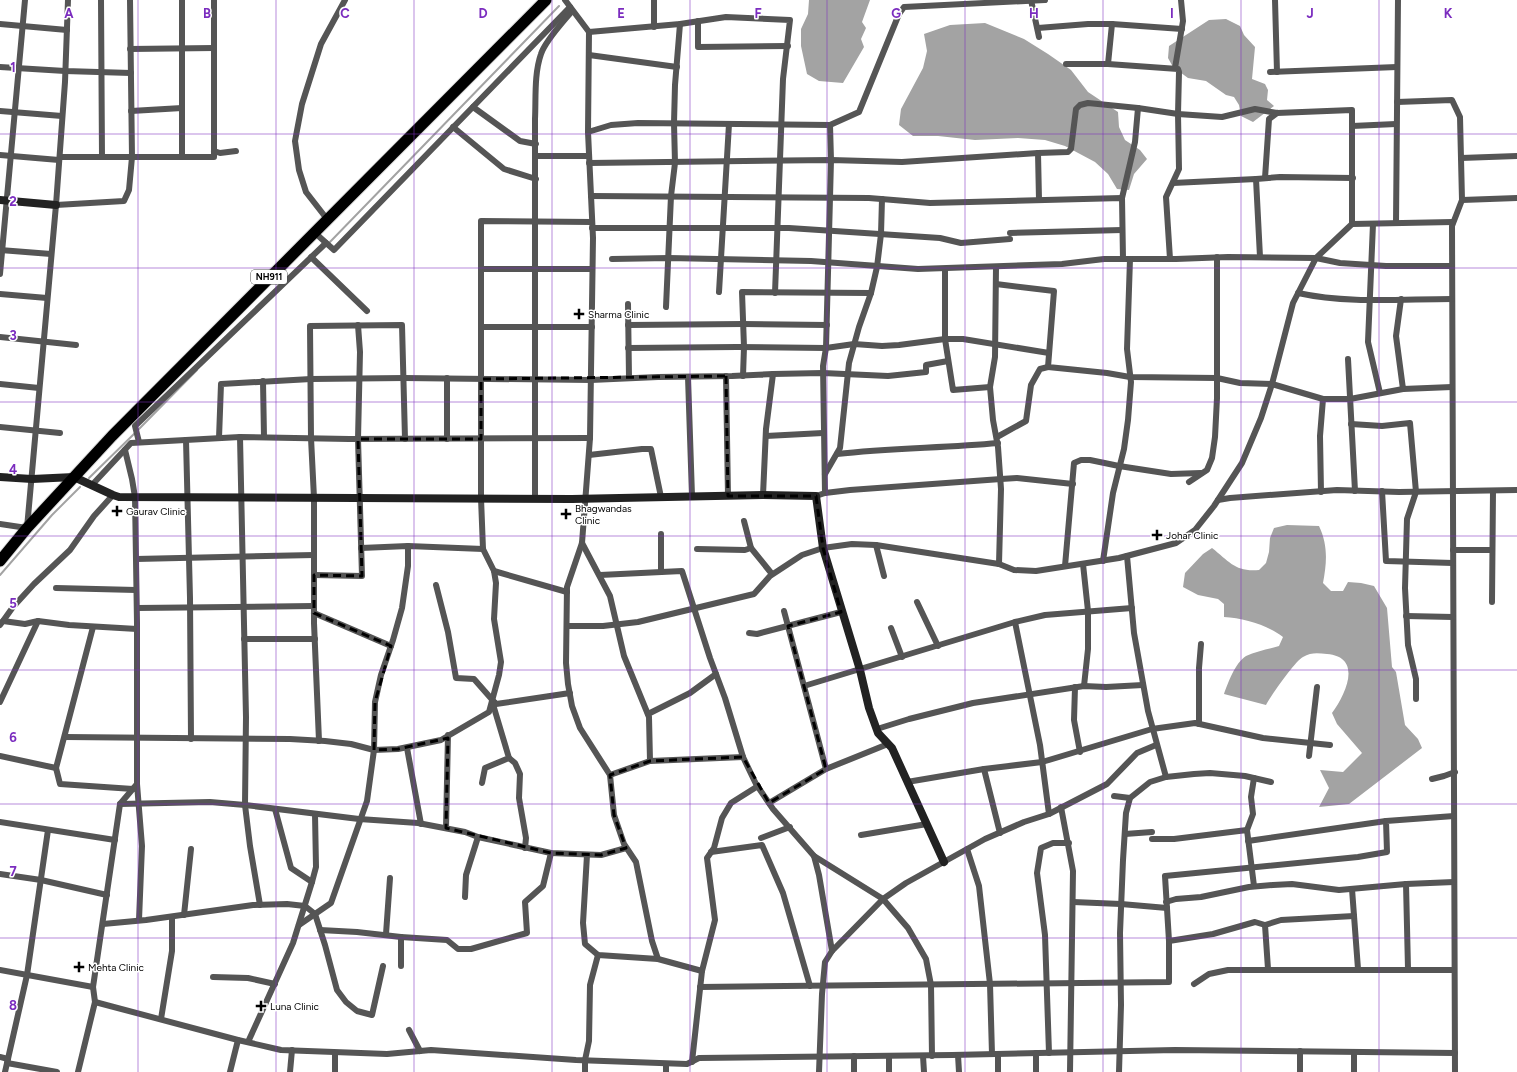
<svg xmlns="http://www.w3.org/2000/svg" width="1517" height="1072" font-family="Figtree,sans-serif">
	<rect width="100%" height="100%" fill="#fff"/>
	<g fill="#a3a3a3">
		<path d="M809 0H870L862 22 866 28 861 39 864 47 843 83 819 81 807 74 801 46V29L808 14Z"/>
		<path d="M1226 19 1240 26 1244 35 1255 47 1252 79 1265 84 1268 90 1267 100 1274 106 1253 122 1241 116 1239 105 1234 97 1226 95 1206 81 1188 78 1173 67 1168 58 1169 46 1209 20Z"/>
		<path d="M985 23 1024 39 1048 54 1071 70 1088 92 1118 112 1119 127 1125 140 1140 150 1147 159 1134 174 1129 190 1117 189 1108 174 1095 162 1065 146 1045 140 1018 138 975 140 938 136H913L899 125 901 109 923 68 927 51 924 34 950 25Z"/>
		<path d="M1287 525 1319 526C1328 545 1327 562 1323 583L1331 591H1343L1348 582 1361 583 1374 586 1387 608 1392 667 1396 672 1405 725 1418 739 1422 748 1349 804 1319 807 1329 788 1320 770 1343 772 1362 753 1337 724 1332 713C1346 694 1363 657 1327 654 1318 653 1311 652 1303 657 1296 660 1270 697 1266 705L1224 694C1228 683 1235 663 1246 656 1256 651 1269 649 1279 646L1283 637C1267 625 1244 618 1224 617V604L1218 599 1198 595 1183 587 1185 573 1203 554 1212 548C1230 562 1235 572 1259 570L1266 563 1269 552 1270 538 1274 528Z"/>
	</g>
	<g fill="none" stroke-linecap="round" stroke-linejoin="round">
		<g stroke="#a3a3a3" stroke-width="2">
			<path d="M328 244 559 6"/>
			<path d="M138 430 197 370"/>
			<path d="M89 478 135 433"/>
			<path d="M0 575 52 515 80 487"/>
		</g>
		<g stroke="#dbdbdb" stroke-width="13">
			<path id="highway" d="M0 561 27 528 112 436 546 0"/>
		</g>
		<g stroke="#555" stroke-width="6">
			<path d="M101 0 102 157"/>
			<path d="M565 0 589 32 588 132 593 238 590 438 582 543 567 587 566 663 568 684 572 706 580 728 610 775 614 815 624 844 636 862 652 941 658 959 702 971"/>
			<path d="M1031 0 1039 37"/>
			<path d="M1275 0 1277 72"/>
			<path d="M698 21V47L788 46"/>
			<path d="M0 24 67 30"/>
			<path d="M654 27V0"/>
			<path d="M1038 28 1088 24H1112L1182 29"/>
			<path d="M589 32 680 24 726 17 790 20 783 79 775 293"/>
			<path d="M130 49 214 48"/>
			<path d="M589 55 677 67"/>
			<path d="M1108 64 1112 24"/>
			<path d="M0 67 65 71 131 73"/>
			<path d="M1175 68 1183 21 1181 0"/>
			<path d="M1270 72 1397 67"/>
			<path d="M1397 102 1452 100 1460 117 1462 200 1452 226 1455 1072"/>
			<path d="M473 107 520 141 536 144"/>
			<path d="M0 111 62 116"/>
			<path d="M131 111 182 108"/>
			<path d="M830 125 859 112 899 14 904 7 1045 0"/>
			<path d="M1352 126 1396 124"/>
			<path d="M453 127 504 169 536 179"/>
			<path d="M588 132 611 125 638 123 830 125 831 160 826 348 737 347 628 348"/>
			<path d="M214 151 220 153 236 151"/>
			<path d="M1038 153 1068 152 1071 149 1076 109 1080 105 1088 103 1138 108 1178 114 1179 72 1178 69 1108 64H1066"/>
			<path d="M0 155 59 160"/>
			<path d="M536 156H589"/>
			<path d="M60 157H214V0"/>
			<path d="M182 157V0"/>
			<path d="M1461 158 1517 156"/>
			<path d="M589 163 831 160 902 162 1038 153 1039 200"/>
			<path d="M1265 178 1269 119 1277 113"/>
			<path d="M1256 179 1280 177 1353 178"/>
			<path d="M1173 183 1256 179 1260 257"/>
			<path d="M591 196 869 198 930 203 1122 198 1123 259"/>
			<path d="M1122 198 1135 142 1138 108"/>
			<path d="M1462 200 1517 198"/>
			<path d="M56 205 124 201 129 190 132 157 130 0"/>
			<path d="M327 219 306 192 299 170 295 141 302 104 321 44 345 0"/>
			<path d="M1396 223 1398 0"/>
			<path d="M1373 224 1368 342 1380 393"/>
			<path d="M592 228H789L940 238 961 243 1010 239"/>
			<path d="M314 232 334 250 570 7"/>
			<path d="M1010 233 1122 230"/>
			<path d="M0 250 51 254"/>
			<path d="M311 257 367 311"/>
			<path d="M612 259 669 258 811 261 918 269 1062 264 1104 259H1176L1228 257 1316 258 1340 263 1386 266H1452"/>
			<path d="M1170 259 1166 197 1179 169 1178 114 1222 117 1255 109 1277 113 1352 110V224"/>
			<path d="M996 267 995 357 990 387 993 420 998 447 1001 489 999 564"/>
			<path d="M481 269H592"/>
			<path d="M945 269V339L953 390 990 387"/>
			<path d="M0 274 25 0"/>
			<path d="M996 284 1054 291 1048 367 1107 373 1130 377 1217 378 1240 383 1272 384 1323 399"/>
			<path d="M719 292 729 124"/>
			<path d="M1298 293C1348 304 1401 299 1452 299"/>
			<path d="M0 294 47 298"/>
			<path d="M1401 299 1396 336 1403 389 1452 387"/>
			<path d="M628 304 629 378"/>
			<path d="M666 307 671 196 675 163 674 123 675 85 680 24"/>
			<path d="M628 325 743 324 827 325"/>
			<path d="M481 327H592"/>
			<path d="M0 337 76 345"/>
			<path d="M1348 359 1355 491"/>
			<path d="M773 374 823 373 888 376 926 372V365L948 361"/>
			<path d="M726 376 728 496"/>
			<path d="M743 376 744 347 742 292 871 293"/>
			<path d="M688 377 692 496"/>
			<path d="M447 378V439"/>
			<path d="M263 381 264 437"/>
			<path d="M0 384 39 388"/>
			<path d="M1351 424 1382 426 1410 423 1416 492 1407 519 1405 588 1408 645 1416 679V699"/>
			<path d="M0 427 60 433"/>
			<path d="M766 436 823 433"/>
			<path d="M240 437 246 717 245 805 250 846 260 905"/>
			<path d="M997 437 1026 421 1031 385 1040 369 1048 367"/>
			<path d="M219 438 221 384 311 379 404 378 591 380 658 377 732 376 773 374 766 429 763 495"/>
			<path d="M186 440 190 598 191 739"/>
			<path d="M139 442 135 426 326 243"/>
			<path d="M837 454C890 448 944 448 998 443"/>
			<path d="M589 455 642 449H651L661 497"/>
			<path d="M825 474 840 448 849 363 859 327 871 293 877 267 881 234 882 199"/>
			<path d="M1189 482 1207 470 1212 458 1215 437 1217 398V257"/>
			<path d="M92 485 131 443 240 437 349 439 590 438"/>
			<path d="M1382 491 1386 561 1453 563"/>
			<path d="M1321 492 1320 436 1323 399H1350L1403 389"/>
			<path d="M825 493 823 366 826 348 854 344 882 346 899 345 945 339H963L1049 353"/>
			<path d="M816 496 825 493 850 490 1001 479 1017 478 1073 484"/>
			<path d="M535 499V119C536 98 534 74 541 54 545 41 563 22 572 11"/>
			<path d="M1218 500 1230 498 1337 490 1399 492 1517 490"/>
			<path d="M744 521 751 548"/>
			<path d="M0 524 27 528 56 205 65 82 68 0"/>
			<path d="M661 534V572"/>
			<path d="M582 543 610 596 624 656 649 717 650 761"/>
			<path d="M876 545 884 576"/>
			<path d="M361 548 408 546 483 549"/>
			<path d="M697 549 745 550 751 548 772 574"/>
			<path d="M1453 550H1492"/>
			<path d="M1127 556 1134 633 1148 711 1166 777"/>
			<path d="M136 559 314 555"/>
			<path d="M1103 561 1113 493 1124 449 1128 420 1131 382 1127 349 1130 259"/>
			<path d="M1083 564 1088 611V649L1084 686"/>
			<path d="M1065 566 1074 463 1081 460H1090L1119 466 1171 474 1201 473"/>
			<path d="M494 571 567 592"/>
			<path d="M314 575 362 576 358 439 360 352 358 325"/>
			<path d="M600 575 682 571 710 658 725 698 743 757 756 784 773 809 814 856 819 875 832 951 825 962 822 994 819 1072"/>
			<path d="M436 585 448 632 456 678 474 679 496 704 570 693"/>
			<path d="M56 588 136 590"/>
			<path d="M917 602 938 646"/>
			<path d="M1492 602 1493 491"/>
			<path d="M137 608 314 606"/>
			<path d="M784 611 826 769"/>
			<path d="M314 613 391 646"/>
			<path d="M1406 616 1453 617"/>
			<path d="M3 621 13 607 34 584 70 550 94 516 113 495"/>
			<path d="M1015 622 1040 745 1049 814"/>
			<path d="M0 625 3 621 25 624 38 621 69 625 137 629"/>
			<path d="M567 626H603L638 622 754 594 770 576 802 555 823 548 852 544 876 545 999 564 1014 570 1036 571 1119 558 1176 543 1195 530 1214 506 1242 463 1261 418 1272 384 1293 303 1316 258 1352 224 1453 222"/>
			<path d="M93 627 56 768 60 784 133 789"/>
			<path d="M891 628 902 657"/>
			<path d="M749 633 757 634 841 612"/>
			<path d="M244 639H315"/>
			<path d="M804 686 1015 622 1045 615 1132 608"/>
			<path d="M1075 687 1074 720 1080 752"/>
			<path d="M0 702 38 621"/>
			<path d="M648 714 690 693 716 674"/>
			<path d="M1199 724V668L1201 644"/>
			<path d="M877 729 909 719 973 703 1084 686 1106 687 1143 685"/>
			<path d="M65 737 290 739 325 741 351 744 374 750 398 749 441 740 489 712 499 675 501 662 494 619 496 583 494 571 483 549 481 498V221L592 222"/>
			<path d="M319 741 314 623V498L311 438 310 326 402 325 405 439"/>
			<path d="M407 748 421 824"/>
			<path d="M0 756 56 768"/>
			<path d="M1309 756 1317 687"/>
			<path d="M509 758 515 763 520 774 519 798 526 838 525 848"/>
			<path d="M984 769 1042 762 1152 729 1195 723 1263 738 1330 745"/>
			<path d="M610 775 650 761 743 757"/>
			<path d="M1432 779 1444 776 1455 772"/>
			<path d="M907 782 984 769 1000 833"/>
			<path d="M482 783 485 768 509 758 492 701"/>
			<path d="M137 784 142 846 139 920"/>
			<path d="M1114 796 1130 798"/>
			<path d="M769 803 826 769 888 744"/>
			<path d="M120 804 210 802 245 805 359 819 418 823 465 832 478 837 466 875 465 897"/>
			<path d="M1061 807 1073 871 1070 1072"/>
			<path d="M275 809 291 868 312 882"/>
			<path d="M0 822 115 840"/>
			<path d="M446 828 448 735"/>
			<path d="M1247 830 1253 814 1251 797 1254 778"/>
			<path d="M1125 834 1152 832"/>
			<path d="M861 835 927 824"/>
			<path d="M478 837 551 853 601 855 626 848"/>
			<path d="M761 838 790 827"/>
			<path d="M1152 839H1174L1247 830 1254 886"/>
			<path d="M1248 841 1386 821"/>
			<path d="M967 849 979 886 990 984 992 1054"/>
			<path d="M711 852 762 845 783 893 810 986"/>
			<path d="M587 855 583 923 585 944 598 955 658 959"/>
			<path d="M814 856 883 899 908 928 926 959 931 985 932 1056"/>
			<path d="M0 874 41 880 107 895"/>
			<path d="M1406 884 1408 969"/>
			<path d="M1352 889 1358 969"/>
			<path d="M1073 902 1121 904 1167 908"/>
			<path d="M1166 902 1176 899 1201 897 1249 887 1273 885 1292 884 1339 890 1406 884 1454 882"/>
			<path d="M184 915 191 849"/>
			<path d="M103 924 146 920 253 905 287 904 305 906 315 914 325 945 337 990 346 1002 357 1011 372 1015 383 966"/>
			<path d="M299 925 331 903 367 801 374 750 375 702 381 675 393 640 402 608 408 566V546"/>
			<path d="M320 930 357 932 401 937V966"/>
			<path d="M386 934 390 878"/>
			<path d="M401 937 447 940 458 949H471L527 933 525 902 543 886 551 853"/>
			<path d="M1169 941 1213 934 1255 922 1265 925"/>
			<path d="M832 951 883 899 906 883 985 839 1024 822 1049 814 1107 784 1137 753 1156 745"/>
			<path d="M1268 969 1265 925 1281 920 1354 916"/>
			<path d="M0 970 93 987"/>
			<path d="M213 977 248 978 275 984"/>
			<path d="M1194 984 1209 974 1228 970H1454"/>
			<path d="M700 987 1169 982V941L1165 876 1358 857 1387 852 1386 821 1454 816"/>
			<path d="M95 1002 238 1040 281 1050 387 1054 431 1050 576 1060 687 1064 699 1058 952 1055 1175 1050 1455 1053"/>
			<path d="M161 1019 172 951V917"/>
			<path d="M409 1030 420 1051"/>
			<path d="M248 1042 293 943 312 882 316 867 315 814"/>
			<path d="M1354 1052V1072"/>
			<path d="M335 1053V1072"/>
			<path d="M1036 1053V1072"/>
			<path d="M1049 1053 1045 935 1037 873 1041 848 1053 843H1069"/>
			<path d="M998 1054V1072"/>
			<path d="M958 1055 959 1072"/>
			<path d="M854 1056V1072"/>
			<path d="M889 1056V1072"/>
			<path d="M923 1056 924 1072"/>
			<path d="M0 1057 8 1059"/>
			<path d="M692 1062 702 971 715 920 707 858 714 848 722 818 731 803 758 786"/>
			<path d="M7 1063 57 1072"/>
			<path d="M666 1064V1072"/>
			<path d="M5 1072 27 975 48 830"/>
			<path d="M78 1072 95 1002 93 987 120 804 137 784V623L135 497 132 479 125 450"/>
			<path d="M230 1072 238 1040"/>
			<path d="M290 1072 292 1050"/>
			<path d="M585 1072V1060L589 1041 590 985 598 955"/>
			<path d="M1119 1072 1121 1005 1120 933 1123 860 1126 813 1130 798 1150 782 1166 777 1194 774 1210 773 1245 776 1271 782"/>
			<path d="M1300 1072V1051"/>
		</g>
		<g stroke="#222" stroke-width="8">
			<path d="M0 200 56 205"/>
			<path d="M0 477 32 479 74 477 113 495 119 497 572 499 763 495 816 496 823 548 860 670 869 708 878 733 892 748 944 862"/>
		</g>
		<use href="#highway" stroke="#000" stroke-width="11"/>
	</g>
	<path fill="none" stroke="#000" stroke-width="3" stroke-dasharray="8 5" stroke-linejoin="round" d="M726 376 728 496H816L823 548 841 612 788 626 826 769 769 803 743 757 650 761 610 775 614 815 626 848 601 855 551 853 446 828 448 738 398 749 374 750 375 702 391 646 314 613V575L362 576 358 439H481V379Z"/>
	<path fill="none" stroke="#7b2cbf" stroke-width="1" stroke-opacity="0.55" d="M138 0V1072M276 0V1072M414 0V1072M552 0V1072M690 0V1072M827 0V1072M965 0V1072M1103 0V1072M1241 0V1072M1379 0V1072M0 134H1517M0 268H1517M0 402H1517M0 536H1517M0 670H1517M0 804H1517M0 938H1517"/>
	<g fill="#000" stroke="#fff" stroke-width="1.5">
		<path d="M577 308h4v4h4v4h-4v4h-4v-4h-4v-4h4z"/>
		<path d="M115 505h4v4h4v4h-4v4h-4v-4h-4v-4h4z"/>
		<path d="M564 508h4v4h4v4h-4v4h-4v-4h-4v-4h4z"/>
		<path d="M1155 529h4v4h4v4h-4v4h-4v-4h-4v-4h4z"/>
		<path d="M77 961h4v4h4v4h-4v4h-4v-4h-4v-4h4z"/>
		<path d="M259 1000h4v4h4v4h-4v4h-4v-4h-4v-4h4z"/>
	</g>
	<g text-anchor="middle" stroke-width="3" stroke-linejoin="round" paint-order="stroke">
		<rect fill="#fff" stroke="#4c4c4c" stroke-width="1" x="251" y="270" width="36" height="14" rx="3"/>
		<g font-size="9" font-weight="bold" fill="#000">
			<text x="269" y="280">NH911</text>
		</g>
		<g font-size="10" fill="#000" stroke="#fff" text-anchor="start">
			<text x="588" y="318">Sharma Clinic</text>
			<text x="575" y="512">Bhagwandas<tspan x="575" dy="12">Clinic</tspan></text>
			<text x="126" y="515">Gaurav Clinic</text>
			<text x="1166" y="539">Johar Clinic</text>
			<text x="88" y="971">Mehta Clinic</text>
			<text x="270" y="1010">Luna Clinic</text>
		</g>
	</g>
	<g font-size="13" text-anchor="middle" font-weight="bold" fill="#7b2cbf" stroke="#fff" stroke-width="3" stroke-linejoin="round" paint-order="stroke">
		<text x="69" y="18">A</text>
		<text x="207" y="18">B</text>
		<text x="345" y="18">C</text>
		<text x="483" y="18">D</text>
		<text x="621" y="18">E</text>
		<text x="758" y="18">F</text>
		<text x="896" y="18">G</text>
		<text x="1034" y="18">H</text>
		<text x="1172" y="18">I</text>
		<text x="1310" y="18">J</text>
		<text x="1448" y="18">K</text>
		<text x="13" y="72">1</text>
		<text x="13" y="206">2</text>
		<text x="13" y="340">3</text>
		<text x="13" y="474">4</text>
		<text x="13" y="608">5</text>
		<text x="13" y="742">6</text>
		<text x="13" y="876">7</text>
		<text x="13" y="1010">8</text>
	</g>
</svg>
